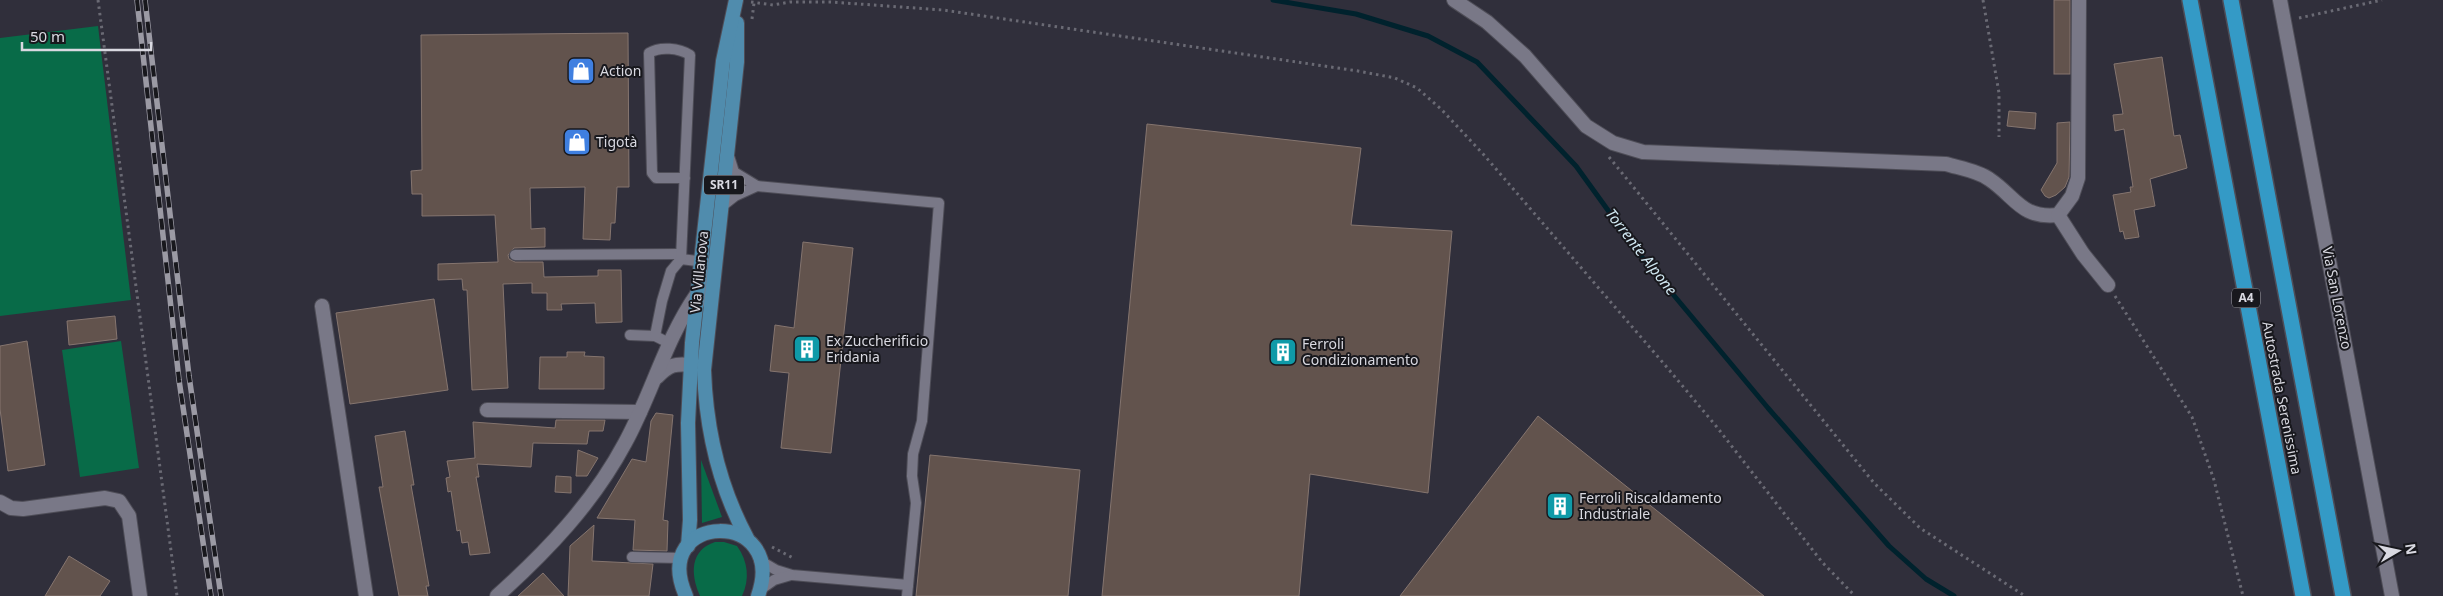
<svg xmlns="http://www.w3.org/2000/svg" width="2443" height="596" font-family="'Noto Sans',sans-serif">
	<rect width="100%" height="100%" fill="#302f3b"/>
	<g fill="#086b48">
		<path d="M98 26 131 300 0 316V38Z"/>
		<path d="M121 341 139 468 80 477 62 350Z"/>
		<path d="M701 460 722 517 702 523Z"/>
		<path d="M715 542H724L737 546C748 561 750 579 742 596H700C690 574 690 550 715 542Z"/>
	</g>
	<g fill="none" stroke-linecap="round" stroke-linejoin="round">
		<path stroke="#00222d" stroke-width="5" d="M1273 0 1356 14 1428 36 1477 62 1576 166 1641 256 1768 408 1889 546 1926 579 1954 596"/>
	</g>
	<g fill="#62534d" stroke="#85756f">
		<rect x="2054" y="0" width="16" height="74"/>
		<path d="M628 33 629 187H617L615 223H611L610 240 583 239 585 187 530 188 531 229 545 228V247L514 248 508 255 509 259 515 262H543L544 277 598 276V270H621L622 322 596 323 595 303 561 304 562 310H547V293H532V283L503 284 508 388 472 390 467 290H463L462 279 438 280V264L498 262 495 215 422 216V194H412L411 171 422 170 421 35Z"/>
		<path d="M2162 57 2174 136 2180 135 2187 168 2150 179 2155 206 2134 210 2139 237 2125 239 2123 231 2120 232 2113 195 2131 192 2130 187H2133L2124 129 2115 131 2113 115 2123 114 2114 64Z"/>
		<path d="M2009 111 2036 113 2035 129 2007 126Z"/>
		<path d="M2070 122 2069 177 2065 187 2056 195 2049 198 2045 196 2041 190 2057 163V123Z"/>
		<path d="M1147 124 1361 148 1351 225 1452 231 1428 493 1310 474 1299 596H1102Z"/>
		<path d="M803 242 853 248 831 453 781 448 789 373 770 371 775 325 794 328Z"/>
		<path d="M434 299 448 390 350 404 336 313Z"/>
		<path d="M115 316 117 339 69 345 67 321Z"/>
		<path d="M27 341 45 465 8 471 0 409V346Z"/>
		<path d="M567 352H585L584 356 604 357V389H539L540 357H567Z"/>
		<path d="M656 413 673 415 663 520 668 521 667 551 633 550 635 520 597 518 632 459 646 462 651 421Z"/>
		<path d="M1538 416 1764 596H1400Z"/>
		<path d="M556 420H605L603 431H589L587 444 533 443 531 467 477 464 479 477H476L490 553 470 555 468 542 462 543 460 530 457 531 451 491 448 492 446 478 450 477 447 461 475 458 473 422 555 428Z"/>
		<path d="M405 431 414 485H411L429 586H426L428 596H399L379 487H383L375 436Z"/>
		<path d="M578 450 598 458 587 476H576Z"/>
		<path d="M930 455 1080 470 1068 596H916Z"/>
		<path d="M556 476 571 477V493L555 492Z"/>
		<path d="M594 525 592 561 653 564 649 596H568L570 546Z"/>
		<path d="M69 556 110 581 100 596H45Z"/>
		<path d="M543 573 564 596H518Z"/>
	</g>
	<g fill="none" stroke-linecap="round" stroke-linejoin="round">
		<g stroke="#4e4d57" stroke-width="12">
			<g id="service">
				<path d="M729 156 734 172 757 186 939 203 922 421 913 454 912 476 916 503 907 596"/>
				<path d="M721 207 735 196 757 186"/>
				<path d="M515 255 681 254"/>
				<path d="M681 259 705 262 707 264 705 297 710 309"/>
				<path d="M630 335 655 336 669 343"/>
				<path d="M655 336 662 301 671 271 681 259 690 55C679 48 660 46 649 53L652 173 656 178H685"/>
				<path d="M632 557 681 558"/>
				<path d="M759 560 776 570 792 575 908 585"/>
				<path d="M760 590 774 580 791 575"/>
			</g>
		</g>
		<g stroke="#4e4d57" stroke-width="16">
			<g id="minor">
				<path d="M1454 0 1487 22 1525 56 1586 126 1613 143 1643 152 1946 164C1959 168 1978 171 1989 179 2016 197 2021 219 2058 215L2072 196 2078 178 2079 0"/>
				<path d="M2058 215 2083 254 2108 285"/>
				<path d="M322 306 366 596"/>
				<path d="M657 377C669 365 675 363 691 365"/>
				<path d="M487 410 640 412"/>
				<path d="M0 502 11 508 23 509 105 498 119 501 129 516 140 596"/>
				<path d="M497 596C547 551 593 503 625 443 652 394 665 340 697 294"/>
			</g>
		</g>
		<g stroke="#4e4d57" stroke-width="16">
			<path id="tertiary" d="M2280 0 2392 596"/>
		</g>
		<g stroke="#4e4d57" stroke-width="16">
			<g id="primary">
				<path d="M737 23V62L704 370C706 429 719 486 747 538"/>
				<path d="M688 546 690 520 688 423 692 343 723 61 736 0"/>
				<path d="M686 596C648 511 789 508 758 596"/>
			</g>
		</g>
		<g stroke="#4e4d57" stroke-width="18">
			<g id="motorway">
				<path d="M2190 0 2303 596"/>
				<path d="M2231 0 2343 596"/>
			</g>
		</g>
		<g stroke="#6a6a74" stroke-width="3" stroke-dasharray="2.5 4" stroke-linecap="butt">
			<path d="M98 0 177 596"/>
			<path d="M1983 0 1999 93V137"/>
			<path d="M751 2 773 5 790 2H831L943 10 1358 71 1395 78 1417 88 1441 109 1484 155 1665 365 1716 426 1822 562 1855 596"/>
			<path d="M2299 18 2382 0"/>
			<path d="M752 19 754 3"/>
			<path d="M1609 157 1874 483 1920 528 2025 596"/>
			<path d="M2115 296 2192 417 2214 480 2243 596"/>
			<path d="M772 547 795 559"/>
		</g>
		<use href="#service" stroke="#797887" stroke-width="10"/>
		<use href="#minor" stroke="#797887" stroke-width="14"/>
		<use href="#tertiary" stroke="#797887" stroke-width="14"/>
		<use href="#primary" stroke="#508cad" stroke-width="14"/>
		<use href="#motorway" stroke="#349ac6" stroke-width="15"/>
		<g stroke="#9b9aa4" stroke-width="5.5">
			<g id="rail">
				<path d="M137 0 179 380 211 596"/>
				<path d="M145 0 189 376 221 596"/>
			</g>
		</g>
		<use href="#rail" stroke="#18181d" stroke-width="4" stroke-dasharray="11" stroke-linecap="butt"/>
	</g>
	<defs>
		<g id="shop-square" transform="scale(1.4375)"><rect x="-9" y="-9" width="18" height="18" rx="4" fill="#3f7fe0" stroke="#18181d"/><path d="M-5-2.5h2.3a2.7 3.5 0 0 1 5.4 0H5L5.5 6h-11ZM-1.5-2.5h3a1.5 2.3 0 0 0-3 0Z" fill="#fff"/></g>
		<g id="building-square" transform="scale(1.4375)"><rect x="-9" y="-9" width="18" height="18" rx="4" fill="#0f9aa8" stroke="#18181d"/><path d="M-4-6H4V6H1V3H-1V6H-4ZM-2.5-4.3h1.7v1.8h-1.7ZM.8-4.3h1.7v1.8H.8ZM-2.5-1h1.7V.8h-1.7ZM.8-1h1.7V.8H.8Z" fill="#fff"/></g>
	</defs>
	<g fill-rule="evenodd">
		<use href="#shop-square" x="581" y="71"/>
		<use href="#shop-square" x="577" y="142"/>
		<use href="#building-square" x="807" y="349"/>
		<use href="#building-square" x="1283" y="352"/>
		<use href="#building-square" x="1560" y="506"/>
	</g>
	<g text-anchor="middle" stroke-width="4" stroke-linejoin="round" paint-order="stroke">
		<g fill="#18181d" stroke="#9f9fa6" stroke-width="1">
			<rect x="704" y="175.5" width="40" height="19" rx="4"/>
			<rect x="2232" y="288.5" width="28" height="19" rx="4"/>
		</g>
		<g font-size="12" font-weight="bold" fill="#d9d9e1">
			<text x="724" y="189">SR11</text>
			<text x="2246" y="302">A4</text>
		</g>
		<g font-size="14" fill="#d9d9e1" stroke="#18181d" text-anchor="start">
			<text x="600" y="76">Action</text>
			<text x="596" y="147">Tigotà</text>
			<text x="826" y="346">Ex Zuccherificio<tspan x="826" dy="16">Eridania</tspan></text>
			<text x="1302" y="349">Ferroli<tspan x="1302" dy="16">Condizionamento</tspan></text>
			<text x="1579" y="503">Ferroli Riscaldamento<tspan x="1579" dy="16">Industriale</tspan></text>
		</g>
		<g font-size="14" fill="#d9d9e1" stroke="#18181d">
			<text transform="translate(699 272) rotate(-84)" y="5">Via Villanova</text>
			<text transform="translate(2337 298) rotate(79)" y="5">Via San Lorenzo</text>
			<text transform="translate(2282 398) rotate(79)" y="5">Autostrada Serenissima</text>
		</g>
		<g font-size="15" font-style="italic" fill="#d1e8f2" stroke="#18181d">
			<text transform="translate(1641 252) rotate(52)" y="5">Torrente Alpone</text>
		</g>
	</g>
	<g transform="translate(2398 551) rotate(81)" stroke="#18181d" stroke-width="4" paint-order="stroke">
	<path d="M0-4L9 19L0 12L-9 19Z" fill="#d9d9e1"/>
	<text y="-8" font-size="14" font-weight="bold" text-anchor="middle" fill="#d9d9e1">N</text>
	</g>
	<path d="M22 42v8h129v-8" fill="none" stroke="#d9d9e1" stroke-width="2.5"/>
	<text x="30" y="42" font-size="15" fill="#d9d9e1" stroke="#18181d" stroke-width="4" paint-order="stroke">50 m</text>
</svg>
